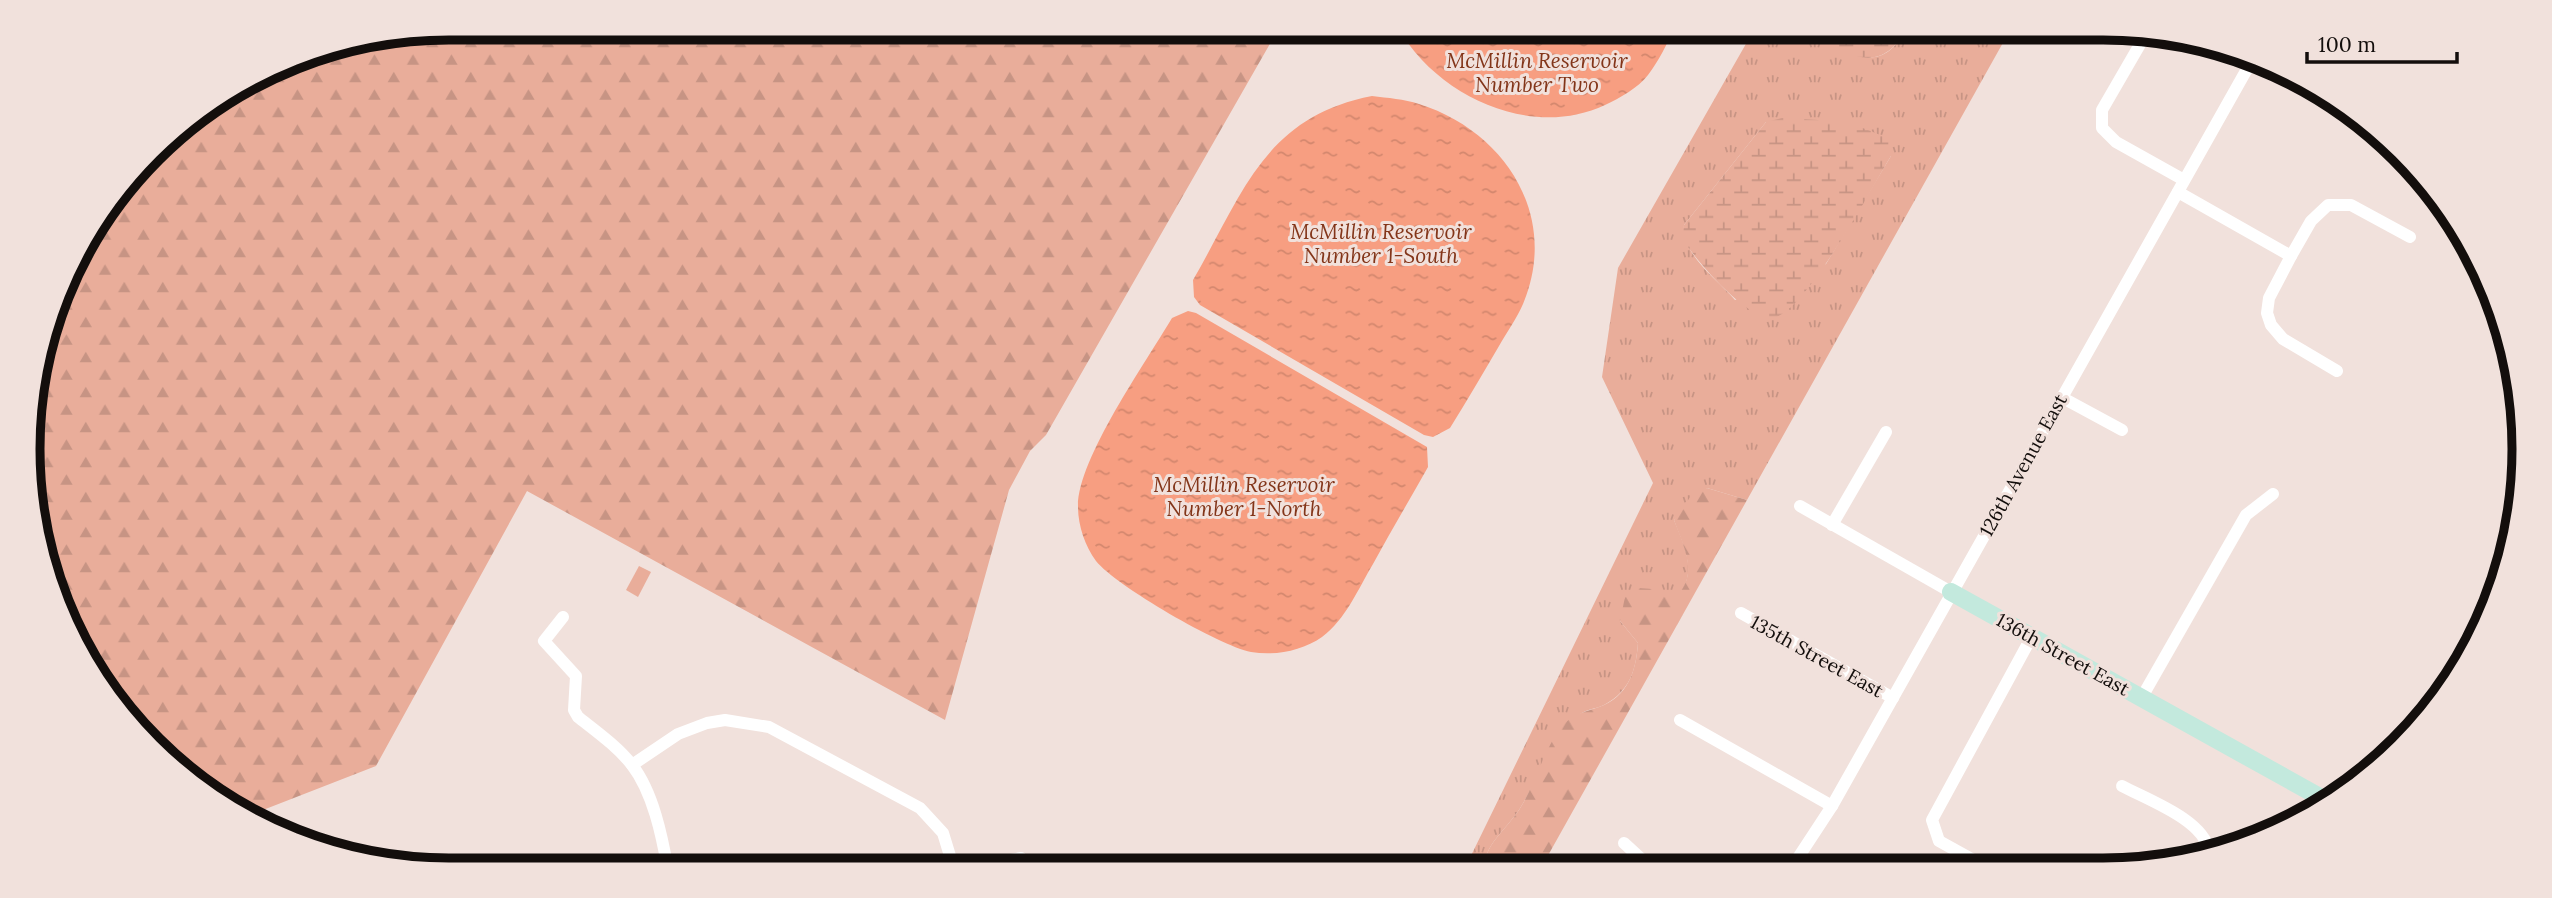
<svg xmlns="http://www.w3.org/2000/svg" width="2552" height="898" font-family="Lora,serif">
	<defs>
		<pattern id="grass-tufts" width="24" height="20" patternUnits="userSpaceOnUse" patternTransform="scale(1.75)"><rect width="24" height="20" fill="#e9ad9a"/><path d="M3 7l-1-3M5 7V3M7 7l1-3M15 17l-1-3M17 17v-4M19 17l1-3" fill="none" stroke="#c79484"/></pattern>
		<pattern id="forest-firs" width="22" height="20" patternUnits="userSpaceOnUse" patternTransform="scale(1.75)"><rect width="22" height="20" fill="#e9ad9a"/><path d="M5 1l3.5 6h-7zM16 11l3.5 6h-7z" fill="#c79484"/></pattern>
		<pattern id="wetland-marsh" width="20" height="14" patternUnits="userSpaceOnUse" patternTransform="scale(1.75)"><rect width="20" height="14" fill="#e9ad9a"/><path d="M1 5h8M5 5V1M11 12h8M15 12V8" fill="none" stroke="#c79484"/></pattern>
		<pattern id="water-ripples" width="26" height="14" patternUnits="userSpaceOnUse" patternTransform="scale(1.75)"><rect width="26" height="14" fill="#f79e81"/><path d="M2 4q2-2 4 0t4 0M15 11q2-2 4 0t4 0" fill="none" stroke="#d3876e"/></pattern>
	</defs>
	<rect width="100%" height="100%" fill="#f1e1dc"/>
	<path fill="url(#grass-tufts)" fill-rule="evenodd" d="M1755 28H1813L1818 40C1858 55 1881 75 1907 28H2009V32L1747 500 1707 488 1674 520C1683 543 1697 569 1681 592L1665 591 1620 621 1638 643C1636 670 1630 691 1604 705 1596 709 1586 709 1579 715 1551 741 1541 773 1522 805 1509 828 1487 840 1483 868H1465L1653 483 1602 377 1618 268ZM1766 122 1891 156 1826 264 1735 300C1716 278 1682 255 1684 225Z"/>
	<g fill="url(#forest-firs)">
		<path d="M449 28H815C833 40 851 35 869 28H1279L1046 435 1030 451 1009 490 945 720 527 491 376 766 250 815 215 799 99 683 42 558 32 394 72 262 171 133 288 60Z"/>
		<path d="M1707 488 1747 500 1541 868H1483C1487 840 1509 828 1522 805 1537 780 1545 745 1565 723 1574 714 1587 711 1599 707 1628 697 1636 671 1638 643L1620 621 1625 597 1638 588 1681 591C1697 569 1682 543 1674 520L1693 493Z"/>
	</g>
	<g fill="url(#wetland-marsh)">
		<path d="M1813 28H1907C1883 72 1856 59 1818 40Z"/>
		<path d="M1782 118C1822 120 1856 120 1891 141V156C1872 187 1806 312 1773 318 1749 322 1694 259 1683 239L1684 225 1766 122Z"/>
	</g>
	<path fill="#e9ad9a" d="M639 566 651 572 638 597 626 590Z"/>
	<g fill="url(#water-ripples)">
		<path d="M1398 28H1675C1667 43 1659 61 1648 75 1638 88 1620 98 1605 105 1531 140 1437 96 1398 28Z"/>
		<path d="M1372 96C1388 98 1404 99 1419 104 1505 131 1560 216 1523 304 1517 318 1507 332 1499 346 1483 373 1467 401 1450 428L1433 437 1424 435 1200 305 1194 297 1193 280C1243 194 1264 117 1372 96Z"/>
		<path d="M1188 311 1196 313 1427 447 1428 467C1410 499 1391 531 1373 564 1358 589 1346 619 1322 637 1302 651 1275 656 1251 652 1220 646 1116 586 1096 561 1085 546 1078 525 1078 507 1077 460 1146 362 1172 318Z"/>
	</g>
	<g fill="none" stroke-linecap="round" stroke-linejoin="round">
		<g stroke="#fff" stroke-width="12">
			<path d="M2146 34 2102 110V128L2116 142 2184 180"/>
			<path d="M2178 192 2291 256"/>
			<path d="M2337 371 2283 339 2271 325 2267 313 2269 298 2291 256 2311 221 2328 205H2351L2410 237"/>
			<path d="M2061 397 2122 430"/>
			<path d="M1800 506 1951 592"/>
			<path d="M1832 525 1886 432"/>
			<path d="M1741 613 1893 698"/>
			<path d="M563 617 544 641 576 676 574 710 578 717C597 732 618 747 632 765 653 792 662 836 668 870"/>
			<path d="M2142 697 2246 515 2273 494"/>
			<path d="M1680 720 1832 806"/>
			<path d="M632 765 678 734 707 723 725 720 769 727 920 808 943 833 954 869"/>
			<path d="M2122 786C2148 800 2204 820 2209 851"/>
			<path d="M1624 843 1650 867"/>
			<path d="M356 858 359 851"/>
			<path d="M1792 867 1832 806 2251 62"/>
			<path d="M1986 867 1939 841 1932 820 2032 636"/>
			<path d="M961 869 1021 858"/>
			<path d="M513 870 517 862"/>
		</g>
		<path stroke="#c3e9dd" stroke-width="18" d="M1951 592 2327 801"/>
	</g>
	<g text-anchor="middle" stroke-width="6" stroke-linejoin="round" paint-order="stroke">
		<g font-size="19" fill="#130e0c" stroke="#f1e1dc">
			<text transform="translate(2023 465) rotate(-61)" y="7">126th Avenue East</text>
			<text transform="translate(2063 654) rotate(29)" y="7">136th Street East</text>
			<text transform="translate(1817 656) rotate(29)" y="7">135th Street East</text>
		</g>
		<g font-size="21" font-style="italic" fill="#833519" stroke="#f1e1dc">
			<text x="1537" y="68">McMillin Reservoir<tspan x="1537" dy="24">Number Two</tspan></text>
			<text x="1381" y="239">McMillin Reservoir<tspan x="1381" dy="24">Number 1-South</tspan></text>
			<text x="1244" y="492">McMillin Reservoir<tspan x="1244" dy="24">Number 1-North</tspan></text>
		</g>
	</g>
	<path d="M0 0H2552V898H0ZM449 40H2103A409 409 0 0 1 2512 449V449A409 409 0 0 1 2103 858H449A409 409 0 0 1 40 449V449A409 409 0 0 1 449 40Z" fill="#f1e1dc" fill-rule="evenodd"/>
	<path fill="none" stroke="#130e0c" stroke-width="9" d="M449 40H2103A409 409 0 0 1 2512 449V449A409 409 0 0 1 2103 858H449A409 409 0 0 1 40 449V449A409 409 0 0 1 449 40Z"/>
	<path d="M2307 52v10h150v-10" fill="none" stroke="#130e0c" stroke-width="3.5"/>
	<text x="2318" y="52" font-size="21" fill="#130e0c" stroke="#f1e1dc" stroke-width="5" paint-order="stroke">100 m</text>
</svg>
